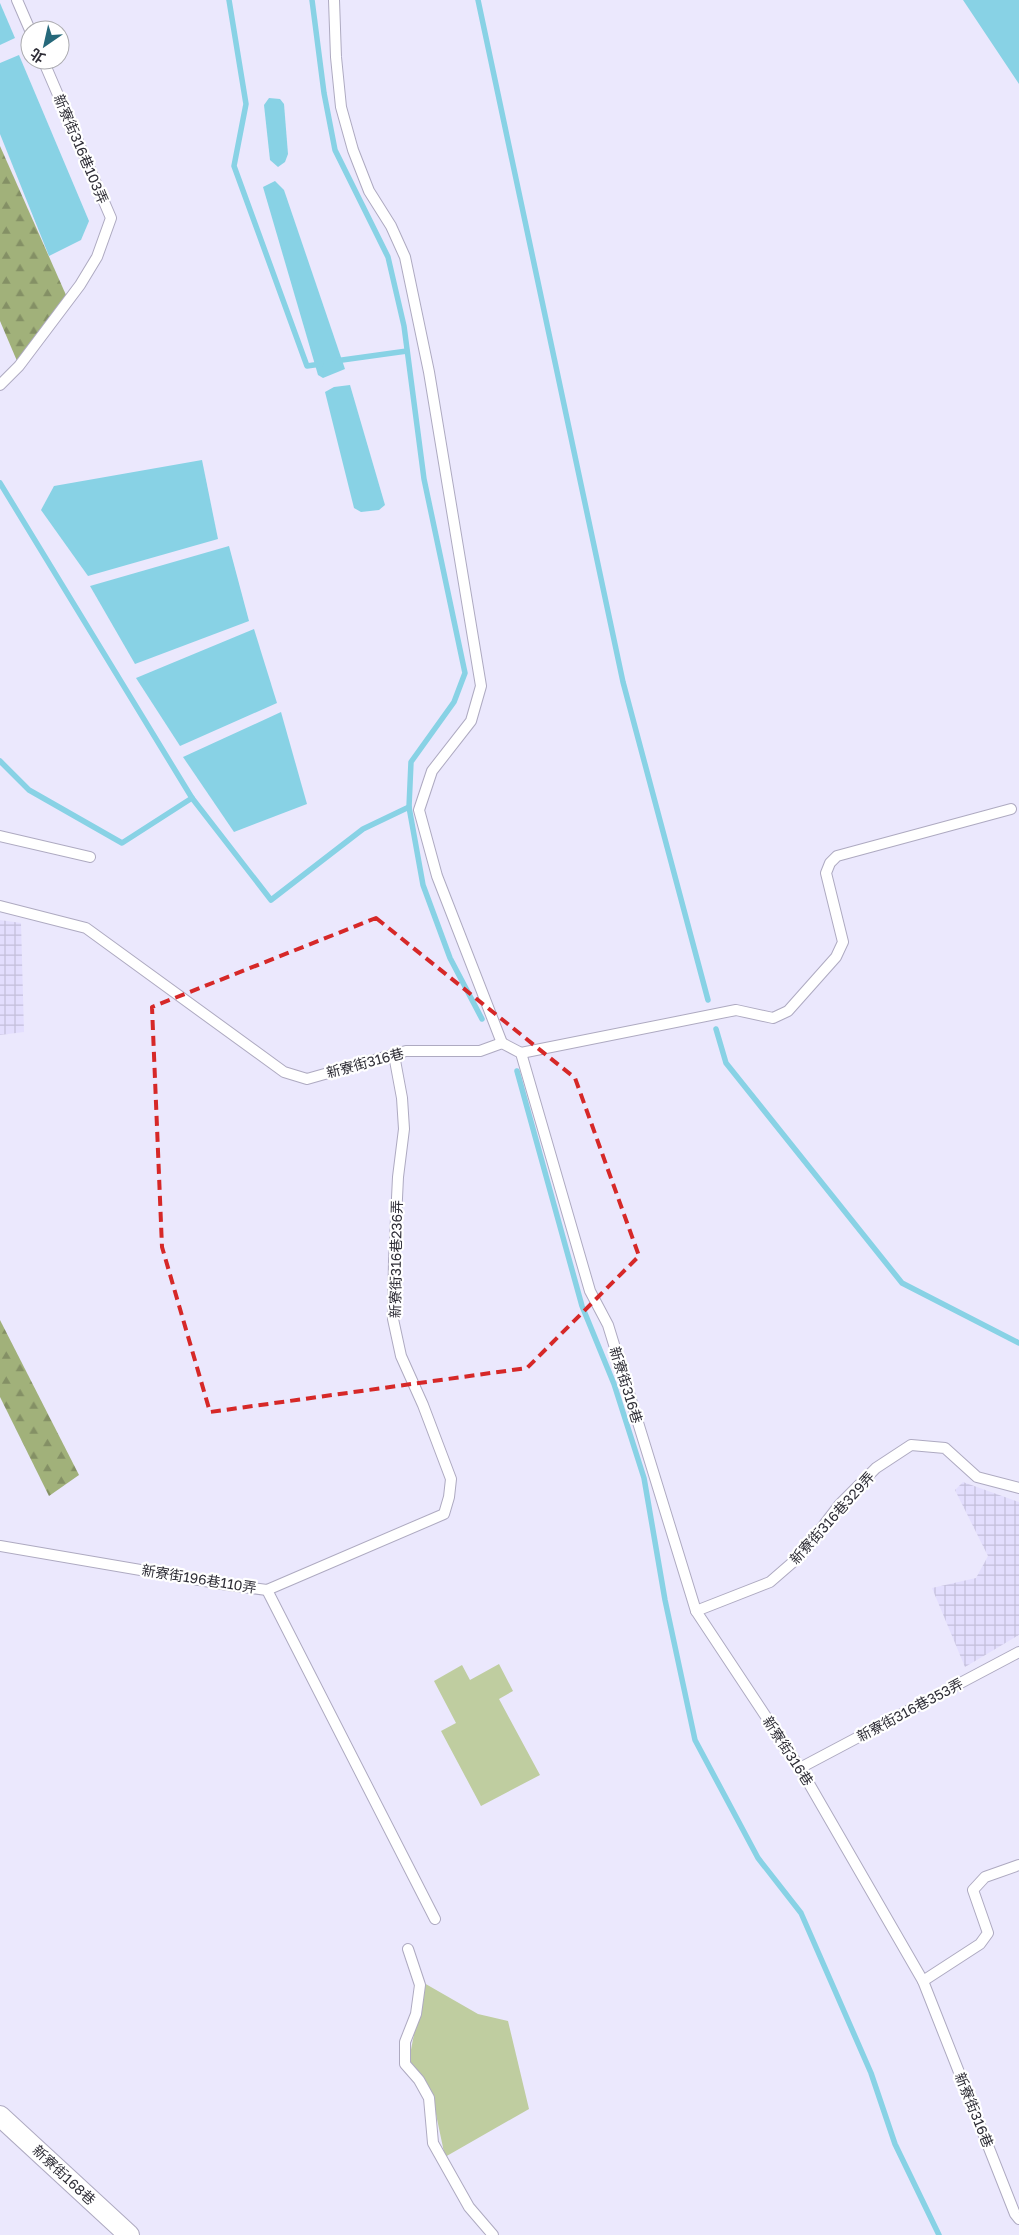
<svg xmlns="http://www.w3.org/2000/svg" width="1019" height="2235" font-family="'Golos Text','Noto Sans TC',sans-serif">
	<defs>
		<pattern id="industrial-grid" width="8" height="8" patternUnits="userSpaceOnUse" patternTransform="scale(1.25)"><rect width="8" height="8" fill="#e3defe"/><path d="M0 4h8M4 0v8" fill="none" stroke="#c3bfda"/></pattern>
		<pattern id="forest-firs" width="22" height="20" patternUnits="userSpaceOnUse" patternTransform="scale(1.25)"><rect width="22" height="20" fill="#a1b17a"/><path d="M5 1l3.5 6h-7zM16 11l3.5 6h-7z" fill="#849065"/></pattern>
	</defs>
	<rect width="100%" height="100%" fill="#ebe8fd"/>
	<g fill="url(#industrial-grid)">
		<path d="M0 920 21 923 24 1032 0 1035Z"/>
		<path d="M963 1482 1019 1502V1635L965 1667 932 1588 976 1578 988 1556 955 1490Z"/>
	</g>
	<g fill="#bfcda0">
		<path d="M499 1664 513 1691 499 1699 540 1775 481 1806 441 1731 456 1723 434 1681 462 1665 470 1680Z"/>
		<path d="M424 1983 478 2014 508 2021 529 2109 445 2157 433 2100 408 2065Z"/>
	</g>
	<g fill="url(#forest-firs)">
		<path d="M0 146 66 295 17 361 0 321Z"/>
		<path d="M0 1320 79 1475 49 1496 0 1397Z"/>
	</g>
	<g fill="#88d2e5">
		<path d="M963 0H1019V84Z"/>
		<path d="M0 3 15 38 0 45Z"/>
		<path d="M19 55 89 221 81 240 49 256 0 134V63Z"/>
		<path d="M269 98 280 99 284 104 288 154 285 162 278 167 270 160 264 105Z"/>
		<path d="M275 181 284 190 345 369 323 378 318 375 263 187Z"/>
		<path d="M350 385 385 505 379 510 361 512 354 508 325 392 334 387Z"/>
		<path d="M202 460 218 539 88 576 41 510 54 486Z"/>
		<path d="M229 546 249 621 135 664 90 586Z"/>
		<path d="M254 629 277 703 180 746 136 678Z"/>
		<path d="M281 712 307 804 234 832 183 757Z"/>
	</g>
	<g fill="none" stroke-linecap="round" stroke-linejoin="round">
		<g stroke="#88d2e5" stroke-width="5.5">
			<path d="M229 0 246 104 234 166 307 366 321 364"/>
			<path d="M312 0 324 93 335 150 388 257 404 326 424 479 465 673 454 702 411 762 409 807 423 885 450 958 482 1019"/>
			<path d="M478 0 623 682 708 1000"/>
			<path d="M335 361 407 351"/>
			<path d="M0 483 192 798"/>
			<path d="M0 761 29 790 122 843 192 798 271 900 363 829 409 807"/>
			<path d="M716 1029 726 1063 902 1283 1019 1343"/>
			<path d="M517 1071 582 1306 614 1384 644 1478 665 1600 695 1740 758 1858 801 1913 871 2073 895 2144 939 2235"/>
		</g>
		<g stroke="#aeaac1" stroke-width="12">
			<g id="service">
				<path d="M17 0 30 30"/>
				<path d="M334 0 336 57 341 107 353 150 369 191 391 226 405 257 429 372 481 686 471 721 432 771 419 810 437 876 502 1043"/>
				<path d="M0 385 19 366 80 285 97 257 111 218 43 60"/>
				<path d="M0 836 90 857"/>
				<path d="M0 906 86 928 284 1072 307 1079 406 1051H480L502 1043 521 1053 590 1291 608 1325 696 1611 800 1768 923 1981 1015 2214 1019 2219"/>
				<path d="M521 1053 736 1010 773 1018 788 1011 836 957 843 942 826 873 830 863 837 856 1011 809"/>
				<path d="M0 1546 228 1585 267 1590 444 1514 449 1497 451 1479 423 1405 401 1356 393 1319 394 1261 398 1177 404 1129 402 1098 394 1055"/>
				<path d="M267 1590 435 1919"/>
				<path d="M696 1611 770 1582 800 1556 840 1504 876 1468 911 1445 945 1448 977 1477 1019 1488"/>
				<path d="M800 1768 1019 1652"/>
				<path d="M408 1949 420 1985 416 2014 405 2042V2064L419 2080 429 2098 433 2143 469 2207 493 2235"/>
				<path d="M923 1981 980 1944 988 1933 973 1890 985 1877 1019 1865"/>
			</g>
		</g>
		<g stroke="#aeaac1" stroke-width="22">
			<path id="minor" d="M0 2116 129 2235"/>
		</g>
		<use href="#service" stroke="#fff" stroke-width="10"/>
		<use href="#minor" stroke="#fff" stroke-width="20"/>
	</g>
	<path fill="none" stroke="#d62828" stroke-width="4" stroke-dasharray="10 6" stroke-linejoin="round" d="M376 918 575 1078 639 1256 527 1368 210 1412 162 1247 152 1007Z"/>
	<g text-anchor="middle" stroke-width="4.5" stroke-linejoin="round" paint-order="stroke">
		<g font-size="14" fill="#2e2d36" stroke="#fff">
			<text transform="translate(81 149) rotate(67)" y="5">新寮街316巷103弄</text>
			<text transform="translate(365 1063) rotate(-15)" y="5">新寮街316巷</text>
			<text transform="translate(396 1259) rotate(-89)" y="5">新寮街316巷236弄</text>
			<text transform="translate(626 1385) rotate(73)" y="5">新寮街316巷</text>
			<text transform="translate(832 1518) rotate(-48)" y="5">新寮街316巷329弄</text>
			<text transform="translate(199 1579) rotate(9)" y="5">新寮街196巷110弄</text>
			<text transform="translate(910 1710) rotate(-28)" y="5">新寮街316巷353弄</text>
			<text transform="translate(788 1751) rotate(57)" y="5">新寮街316巷</text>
			<text transform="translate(974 2110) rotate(68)" y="5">新寮街316巷</text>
			<text transform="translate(64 2175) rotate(43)" y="5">新寮街168巷</text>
		</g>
	</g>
	<g transform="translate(45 45) rotate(214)"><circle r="24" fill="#ffffff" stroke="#ababaf"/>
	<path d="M0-4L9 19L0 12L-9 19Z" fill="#26697b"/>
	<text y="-8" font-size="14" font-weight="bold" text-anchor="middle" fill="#2e2d36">北</text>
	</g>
</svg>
